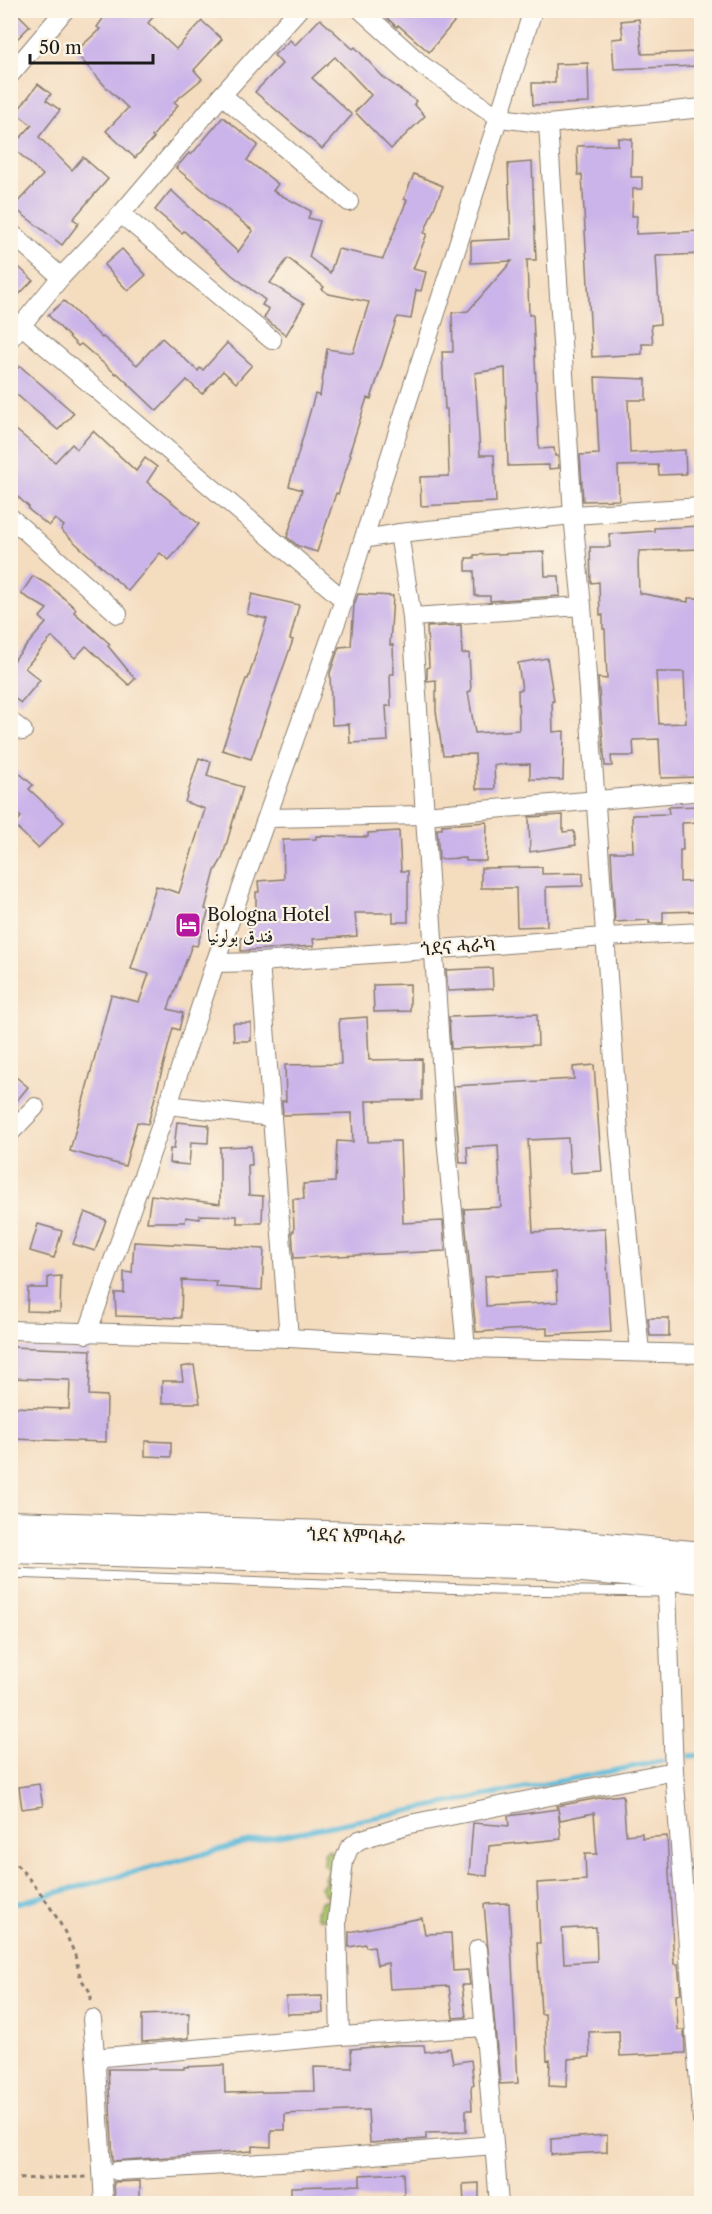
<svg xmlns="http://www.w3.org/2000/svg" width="712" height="2214" font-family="'Libre Caslon Text',Amiri,'Noto Serif Ethiopic',serif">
	<rect width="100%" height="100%" fill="#fcf5e5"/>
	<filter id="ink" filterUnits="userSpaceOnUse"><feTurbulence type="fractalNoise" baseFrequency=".0167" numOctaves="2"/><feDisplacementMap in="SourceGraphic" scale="12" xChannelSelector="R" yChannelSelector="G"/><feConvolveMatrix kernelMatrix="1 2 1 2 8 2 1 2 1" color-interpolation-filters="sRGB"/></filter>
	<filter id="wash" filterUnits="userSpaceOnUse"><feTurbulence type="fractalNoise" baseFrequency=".008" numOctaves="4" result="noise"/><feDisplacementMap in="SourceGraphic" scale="24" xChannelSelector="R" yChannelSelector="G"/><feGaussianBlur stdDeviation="1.35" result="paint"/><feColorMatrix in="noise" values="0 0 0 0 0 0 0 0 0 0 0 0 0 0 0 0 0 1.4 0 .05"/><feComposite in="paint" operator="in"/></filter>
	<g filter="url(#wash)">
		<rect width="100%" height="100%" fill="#f4dcbf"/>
		<path fill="#a7c369" stroke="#627042" stroke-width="1.5" d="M329 1849 330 1852 338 1856 333 1912 322 1920 317 1917 316 1911 319 1908 320 1902 327 1899 328 1895 324 1894 320 1887 326 1882 324 1878 328 1870 323 1864 325 1859 324 1853Z"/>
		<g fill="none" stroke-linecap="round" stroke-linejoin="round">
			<g stroke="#5bbada" stroke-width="5">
				<path d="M690 1756 702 1755"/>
				<path d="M10 1905 244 1843 662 1761"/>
			</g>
		</g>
		<g id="blocks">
			<g fill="#cbb4e9" fill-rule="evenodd">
				<path d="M10 10H14L30 26 10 46Z"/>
				<path d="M109 10H159L148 23 176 49 202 21 222 39 194 70 202 79 174 102 178 105 152 137 154 138 135 158 106 131 128 108 105 86 75 52 100 29 97 27Z"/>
				<path d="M378 10H464L429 52 398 25 397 27Z"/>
				<path d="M320 19 353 49 355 47 384 78 416 101 414 104 425 116 391 149 355 112 371 95 335 57 312 78 352 115 322 149 255 92 282 64 274 55 290 40 295 45Z"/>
				<path d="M639 19 642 54 697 52V66L614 69 612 39 623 38 621 21Z"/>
				<path d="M588 63 589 103 533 105 532 83H555V64Z"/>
				<path d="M38 84 51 94 46 100 60 110 39 137 72 170 83 157 108 179 73 219 79 223 62 245 13 207 43 175 12 147 32 125 16 113Z"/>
				<path d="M223 117 258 145 247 160 278 184 273 191 311 211 308 218 320 221 309 257 330 273 338 249 383 259 407 200 404 199 414 174 443 186 424 233 427 234 413 269 426 272 421 291 416 290 411 319 398 317 396 320 371 399 367 398 349 454 351 455 338 494 336 493 317 552 298 546 287 537 302 490 289 486 315 394 320 396 327 349 353 353 369 302 329 294 322 289 324 287 288 258 270 283 304 304 286 335 264 318 269 309 262 305 265 300 232 275 184 231 182 233 155 210 171 190 238 252 253 231 176 168 189 153 191 155Z"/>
				<path d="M618 138 632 139 631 177H642V189H633L632 216H637L636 234 702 231V254L656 256 660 324 651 325 653 344H642V354L592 357 582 175H578L577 146 618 145Z"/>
				<path d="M532 162 536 260H527L529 315H533L539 449 554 448 555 456H558L559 468 549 469V465L508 466 505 368 475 373 480 455H494L496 502 421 506 420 477 449 476 447 409H445L442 352H453L452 313 468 311 512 261 471 263V241L511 239 508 164Z"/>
				<path d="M122 249 146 275 128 291 104 265Z"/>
				<path d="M10 259 33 280 10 304Z"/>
				<path d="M64 301 102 338 103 337 137 365 162 338 198 371 200 368 203 370 227 343 252 365 236 383 223 371 202 394 187 380 157 411 117 373 116 374 81 344 78 346 48 315Z"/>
				<path d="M20 366 74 413 58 430 10 389V376Z"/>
				<path d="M595 377 646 379V400H628L630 453 685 450 686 474 659 475 658 465 618 466 619 500 583 501 580 455 599 454Z"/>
				<path d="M16 430 55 462 72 444 77 449 93 431 136 471 145 458 157 467 147 482 199 524 169 560 160 553 128 591 61 530 64 526 55 519 49 526 28 509 29 507 10 490V437Z"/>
				<path d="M702 526V549L639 551 638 562 639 593 688 602V598H702V777L661 778 659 739 633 740 634 756H611L612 766H605L598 678 607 679 605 629H603V615H600L599 582 591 583 590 547H610L609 534 654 531V528ZM656 672H684L686 723 659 724Z"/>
				<path d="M544 552 545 576H559L560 596 490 601V596H475L474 571H466V558H474V555Z"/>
				<path d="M33 576 50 586 76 609 74 612 110 644 108 646 135 679 129 685 86 646 75 658 52 637 25 668 40 680 21 703 10 695V657L14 660 46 623 40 617 47 609 21 594Z"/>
				<path d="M252 594 299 605 290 639 293 640 251 759 222 750 246 679H248L267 619 247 614Z"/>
				<path d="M358 594 393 596 390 645H393L394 674H390L391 706H386L388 741 350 743 349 724 332 725 330 673 339 647 351 646 354 605Z"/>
				<path d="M461 625 462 654 469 653 471 691 468 692 475 733 519 730 518 690H522L518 663 547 658 554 701H552L553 732 564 731 563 780 530 779V764L494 765 495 789H476L475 754 443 755 436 711V680L427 681V668L429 667 427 627Z"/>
				<path d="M199 758 211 762 207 776 243 787 222 859 215 871 205 909 209 910 197 946 192 945 168 1009 183 1013 179 1030 173 1028 148 1124 137 1122 125 1166 70 1151 111 995 139 1002 149 974 131 969 156 886 179 893 205 809 185 802Z"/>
				<path d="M10 765 33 785 29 789 64 822 38 848 14 825 21 817 10 808Z"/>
				<path d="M702 806V822L682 823 683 850H680V882L697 881 698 894H702V911L663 912V923H649V920L615 922 611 852H633L632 815 669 814 668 807Z"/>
				<path d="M563 815V832L574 831 576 845 530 852 529 817Z"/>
				<path d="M487 822 486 861H466V858L439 859 437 829H442V825Z"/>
				<path d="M399 831 401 871H408V922H393V913H355L357 936 313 939 314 946 241 951V938H249L250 911H256V892H259L258 881 284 879 283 840 316 839V836L368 837V833Z"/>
				<path d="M542 867V874L583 873V886L546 887 547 926 517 927 516 888H481V868Z"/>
				<path d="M492 968 493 989 448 991 446 970Z"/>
				<path d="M410 984V1011L374 1012 373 985Z"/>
				<path d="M537 1014 538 1045 451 1049 449 1017Z"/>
				<path d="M367 1017 369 1060 422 1059V1100L366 1101 368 1142 400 1141 403 1223 443 1221 445 1251 294 1258 292 1231H294L293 1199H304L303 1184 335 1182 337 1141 353 1142 352 1113 283 1115 282 1101H286L285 1065 341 1064 339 1019Z"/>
				<path d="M233 1023H251V1041H234Z"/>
				<path d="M594 1065 602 1171 570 1173 568 1138 528 1140 533 1232 605 1228 611 1332 547 1335V1328L476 1332 464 1209 501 1207 498 1145 467 1147 468 1163H460L454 1086 574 1079 573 1067ZM556 1272 558 1302 486 1306 485 1276Z"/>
				<path d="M10 1072 28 1087 10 1109Z"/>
				<path d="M177 1122 209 1125 208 1143 191 1142 189 1165 169 1163 170 1149H174Z"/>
				<path d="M251 1146 252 1165H248L249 1195 263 1196 262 1223H237V1216L200 1215 199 1219 186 1217 185 1222H147L151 1195 220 1204V1147Z"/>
				<path d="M85 1212 106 1220 95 1251 73 1244Z"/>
				<path d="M38 1224 62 1231 54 1258 30 1251Z"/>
				<path d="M134 1242 264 1249 262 1290 216 1287 217 1282 182 1280 181 1318 116 1316 115 1293H124V1272L132 1273Z"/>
				<path d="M61 1276 60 1312 27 1311 28 1288H48V1277Z"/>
				<path d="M648 1318H669V1336H650Z"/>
				<path d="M10 1347 91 1350 89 1395 107 1396 106 1442 10 1439V1407L69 1409 70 1380 10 1378Z"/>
				<path d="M194 1365 200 1403H162V1381H183L181 1367Z"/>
				<path d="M145 1441 171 1442V1457L145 1456Z"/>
				<path d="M39 1784 43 1806 22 1809 19 1787Z"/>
				<path d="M623 1795 626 1835 642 1833V1838L667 1836 674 1964H678L681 1994 676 1995 678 2030H684L685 2053 620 2056 619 2031 589 2032 590 2057 568 2059 567 2087 549 2086 550 2059 547 2060 545 2014H541L537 1943H540L537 1883 586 1880 585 1854H597L594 1813 560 1820 558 1809 561 1839 489 1846 487 1876 469 1874 473 1823 509 1826 508 1816 558 1809 557 1806 604 1797ZM596 1927 597 1961 564 1963 562 1929Z"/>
				<path d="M509 1903 518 2083 500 2084 484 1904Z"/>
				<path d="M422 1918 425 1934 451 1933 453 1971 468 1970 470 1985H462L466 2017 453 2018 449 1986 390 1989 388 1963 377 1965 374 1946 366 1947 365 1944 349 1947V1932Z"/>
				<path d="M322 1996 323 2013 287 2014 286 1997Z"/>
				<path d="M189 2013V2038L142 2042V2015Z"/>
				<path d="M396 2045H424L425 2052 450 2048 453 2063 471 2060 474 2085H472L471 2089 472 2110H466V2132L426 2133V2139L370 2143 368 2110 285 2114V2130H271V2147L252 2146V2151L238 2152 113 2161 108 2069H184V2067L224 2065 225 2093 315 2091 314 2067 352 2068 351 2049Z"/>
				<path d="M607 2135V2152L551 2155V2139Z"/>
				<path d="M403 2173 404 2197 356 2199V2204H291V2187L360 2185V2175Z"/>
				<path d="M140 2181V2204H115L114 2182Z"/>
				<path d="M479 2183V2204H464L463 2184Z"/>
			</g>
		</g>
	</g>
	<g filter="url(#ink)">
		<use href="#blocks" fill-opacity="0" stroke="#887c6e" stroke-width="1.5"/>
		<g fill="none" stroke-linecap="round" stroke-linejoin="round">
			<g stroke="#887c6e" stroke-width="11">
				<path id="service" d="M10 1573 496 1590 668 1592"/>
			</g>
			<g stroke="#887c6e" stroke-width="20">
				<g id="minor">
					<path d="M361 10 423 66 500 118 548 124 702 108"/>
					<path d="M10 75 65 10"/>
					<path d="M222 95 349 202"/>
					<path d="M548 124 573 515 582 606 619 1133 640 1352"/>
					<path d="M121 214 272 340"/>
					<path d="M10 232 61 277"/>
					<path d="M22 326 344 600"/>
					<path d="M10 339 61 277 121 214 222 95 298 10"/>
					<path d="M10 517 118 614"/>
					<path d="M399 533 412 617 446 1138 466 1348"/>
					<path d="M364 539 399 533 573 515 702 507"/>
					<path d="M412 617 582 606"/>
					<path d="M10 721 23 731"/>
					<path d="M268 818 424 815 702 791"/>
					<path d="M260 962 289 1338"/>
					<path d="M215 963 260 962 605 937 702 932"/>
					<path d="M168 1105 272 1117"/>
					<path d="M10 1133 35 1107"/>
					<path d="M10 1330 289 1338 466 1348 702 1354"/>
					<path d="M87 1334 168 1105 215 963 344 600 533 10"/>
					<path d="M666 1565 674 1771 702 2120"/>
					<path d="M478 1949 499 2204"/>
					<path d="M92 2019 96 2067"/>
					<path d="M340 2036 337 1921 344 1861 349 1848 359 1840 410 1824 674 1771"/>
					<path d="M117 2171 299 2161 494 2145"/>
					<path d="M104 2204 96 2067 99 2061 104 2057 340 2036 485 2027"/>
				</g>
			</g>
			<g stroke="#887c6e" stroke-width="32">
				<g id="primary">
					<path d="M10 1526 551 1543 702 1557"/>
					<path d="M10 1548 550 1564 702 1578"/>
				</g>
			</g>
			<g stroke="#887c6e" stroke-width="3" stroke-dasharray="4.5 4.5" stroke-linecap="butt">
				<path d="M10 1858C38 1886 61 1919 75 1955 77 1963 78 1970 81 1978 86 1989 92 1988 91 2003"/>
				<path d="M10 2179 87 2177"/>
			</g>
			<use href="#service" stroke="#fff" stroke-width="9"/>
			<use href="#minor" stroke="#fff" stroke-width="18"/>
			<use href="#primary" stroke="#fff" stroke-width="30"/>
		</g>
	</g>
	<defs>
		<g id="hotel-square" transform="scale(1.35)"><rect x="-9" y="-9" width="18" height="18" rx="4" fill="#b5179e" stroke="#fcf5e5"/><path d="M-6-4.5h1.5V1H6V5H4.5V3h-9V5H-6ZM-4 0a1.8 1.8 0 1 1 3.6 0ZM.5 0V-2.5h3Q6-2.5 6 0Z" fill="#fff"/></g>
	</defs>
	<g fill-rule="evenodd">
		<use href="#hotel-square" x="188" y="925"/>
	</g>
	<g text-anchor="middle" stroke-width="4.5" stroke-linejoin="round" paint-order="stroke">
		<g font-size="18" fill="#1c1c1c" stroke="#fcf5e5" text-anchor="start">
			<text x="207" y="921">Bologna Hotel<tspan x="207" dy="21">فندق بولونيا</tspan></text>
		</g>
		<g font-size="18" fill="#1c1c1c" stroke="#fcf5e5">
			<text transform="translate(458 947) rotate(-4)" y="6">ጎደና ሓራካ</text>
			<text transform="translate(356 1536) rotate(2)" y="6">ጎደና እምባሓራ</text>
		</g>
	</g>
	<rect width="712" height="2214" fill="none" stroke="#fcf5e5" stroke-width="36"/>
	<path d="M30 54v9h123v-9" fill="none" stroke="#1c1c1c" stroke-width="3"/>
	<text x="39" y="54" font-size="18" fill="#1c1c1c" stroke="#fcf5e5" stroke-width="4.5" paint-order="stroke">50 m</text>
</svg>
